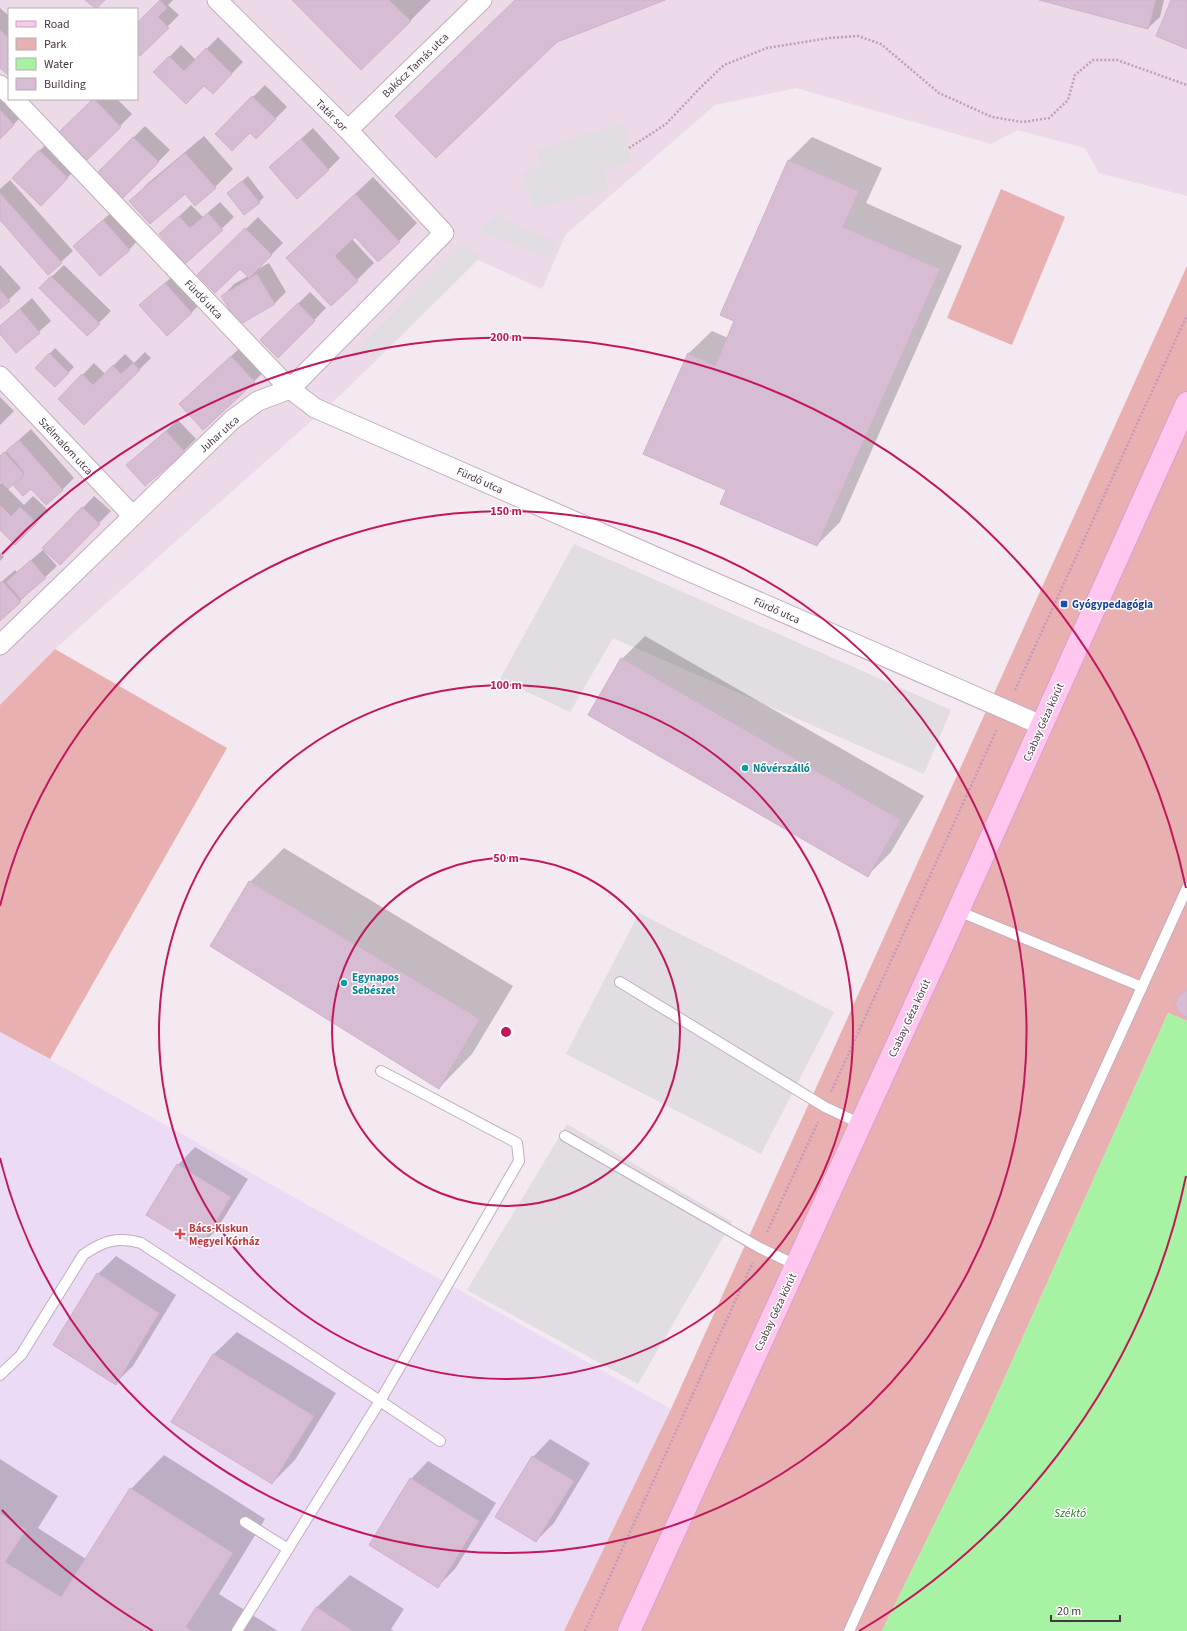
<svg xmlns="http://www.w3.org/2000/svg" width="1187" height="1631" font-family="'Source Sans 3',sans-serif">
	<rect width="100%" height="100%" fill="#f4e8f1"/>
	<path fill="#ecdae8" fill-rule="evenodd" d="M0 0H1187V196L1099 173 1085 148 1017 130 991 144 796 88 715 105 566 234 542 289 478 260 346 390 55 649 0 705ZM9 9H137V99H9Z"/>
	<path fill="#ecdbf5" d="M0 1032 671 1409 564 1631H0Z"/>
	<g fill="#e9b0b1">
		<path d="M1001 189 1065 217 1012 345 947 318Z"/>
		<path d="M1187 266V1021L1168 1013 987 1417 882 1631H564L671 1409Z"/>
		<path d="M55 649 227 748 50 1059 0 1032V705Z"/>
	</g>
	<g fill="#e2dde2">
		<path d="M623 123 632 162 604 171 609 190 535 209 521 173 541 166 537 150Z"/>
		<path d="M494 215 557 242 549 259 480 230Z"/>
		<path d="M462 246 480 256 379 356 358 349Z"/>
		<path d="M574 544 951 710 924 774 613 638 570 712 500 679Z"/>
		<path d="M639 913 834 1012 761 1154 566 1054Z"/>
		<path d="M567 1124 732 1222 638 1384 467 1290Z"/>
	</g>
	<path fill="#a8f2a3" d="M1168 1013 1187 1021V1631H882L987 1417Z"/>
	<g fill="#0003">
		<path d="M161 0H173L168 5 179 15 140 54 137 51V24Z"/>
		<path d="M294 0H431L410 21Z"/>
		<path d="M1043 0H1164L1160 17 1148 28Z"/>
		<path d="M0 8 9 16V74L0 66Z"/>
		<path d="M218 37 243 62 213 93 204 84 155 72 181 45 196 60Z"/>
		<path d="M0 74 31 107 0 138Z"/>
		<path d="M265 85 287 107 256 138 250 132 216 134Z"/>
		<path d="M94 99H117L132 114 87 159Z"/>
		<path d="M145 126 170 150 123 197 98 173Z"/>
		<path d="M313 128 340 158 328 170 270 167Z"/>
		<path d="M204 136 233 169 215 187 131 201 148 183Z"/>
		<path d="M812 137 882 168 866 203 962 246 840 522 817 545 727 490 688 354 712 331 728 338 736 320 789 160Z"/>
		<path d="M51 139 79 166 41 204 13 178Z"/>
		<path d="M248 176 264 197 259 202 228 193Z"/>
		<path d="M373 177 417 223 399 241 355 236 352 239 374 263 357 280 287 258Z"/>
		<path d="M10 180 73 251 61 262 0 219V189Z"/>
		<path d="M220 202 234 217 185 263 172 223 191 205 203 217Z"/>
		<path d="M115 209 140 238 129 250 74 246Z"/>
		<path d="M258 217 283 243 256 270 269 263 286 292 275 303 223 296 234 284 248 276 240 268 199 275Z"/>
		<path d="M0 265 21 288 0 308Z"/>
		<path d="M64 265 111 311 87 335 40 288Z"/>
		<path d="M177 272 203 301 191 313 141 305Z"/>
		<path d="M310 292 326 308 278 357 261 340Z"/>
		<path d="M32 298 51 321 16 352 0 332V326Z"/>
		<path d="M249 339 272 364 204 429 181 404Z"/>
		<path d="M55 348 74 367 55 386 36 368Z"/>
		<path d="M145 352 151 358 84 424 59 399 94 363 105 374 125 354 134 363Z"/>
		<path d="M0 397 14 411 0 425Z"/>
		<path d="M178 420 196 439 184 451 128 465Z"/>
		<path d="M31 429 74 478 62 490 14 485 26 473 25 472 7 488 24 505 33 496 48 510 15 544 0 529V484L2 482 0 479V457Z"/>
		<path d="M94 496 111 511 71 552 44 551 57 566 0 620V583L15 570 17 572 44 549Z"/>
		<path d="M0 553 4 557 0 561Z"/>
		<path d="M645 636 924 796 891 852 868 875 622 659Z"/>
		<path d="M284 848 513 986 472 1054 439 1088 212 946 250 882Z"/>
		<path d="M195 1147 248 1179 217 1229 200 1247 178 1165Z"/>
		<path d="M116 1256 176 1295 133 1366 115 1383 98 1274Z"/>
		<path d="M237 1332 336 1393 295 1460 272 1483 213 1355Z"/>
		<path d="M550 1439 590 1463 554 1523 536 1541 533 1457Z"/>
		<path d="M164 1455 265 1519 219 1594 278 1631H0V1459L58 1496 38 1528 86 1559 131 1489Z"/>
		<path d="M428 1461 496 1503 455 1569 438 1586 411 1479Z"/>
		<path d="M350 1575 404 1609 391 1629 394 1631H302L316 1608Z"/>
	</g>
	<g fill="#d6bdd3" stroke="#d1b0cd">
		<path d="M85 0H105L96 9Z"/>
		<path d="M160 0 167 8 158 17 169 28 140 56 137 53V23Z"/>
		<path d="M292 0H389L411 21 361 70Z"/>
		<path d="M515 0H665L557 42 436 158 395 116Z"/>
		<path d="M1039 0H1156L1148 29Z"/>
		<path d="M1171 0H1187V49L1156 36Z"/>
		<path d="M0 30 9 39V76L0 68Z"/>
		<path d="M206 48 232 74 213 94 204 86 186 104 153 72 169 56 184 71Z"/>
		<path d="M252 96 276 119 256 139 250 133 232 151 215 134Z"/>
		<path d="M93 99H94L121 127 87 160 59 132Z"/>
		<path d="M0 110 14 125 0 139Z"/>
		<path d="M133 137 159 162 123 198 97 173Z"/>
		<path d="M301 139 329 170 297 199 269 167Z"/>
		<path d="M39 150 68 178 41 206 12 178Z"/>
		<path d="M185 153 216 188 195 206 185 194 150 224 129 201Z"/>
		<path d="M788 160 859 191 843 227 940 269 817 546 720 504 726 490 643 454 688 353 715 366 734 321 720 315Z"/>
		<path d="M242 181 260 203 244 215 227 193Z"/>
		<path d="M0 193 62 263 48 275 0 220Z"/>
		<path d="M355 194 400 242 378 262 355 237 335 256 358 281 331 306 286 258Z"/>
		<path d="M208 213 223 230 185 264 159 234 179 216 190 228Z"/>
		<path d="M103 220 130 250 100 276 73 246Z"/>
		<path d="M245 228 272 255 249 278 240 269 215 293 197 275Z"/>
		<path d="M257 274 275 304 239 325 221 296Z"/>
		<path d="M51 276 100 324 87 336 39 288Z"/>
		<path d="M165 283 192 313 167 336 139 305Z"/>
		<path d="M0 290 10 301 0 309Z"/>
		<path d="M298 303 315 321 278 358 260 340Z"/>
		<path d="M20 309 40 333 16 353 0 334V326Z"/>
		<path d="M49 353 69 373 55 387 35 368Z"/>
		<path d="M231 356 255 382 203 430 179 404Z"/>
		<path d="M133 363 140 370 84 425 58 399 82 374 93 385 113 365 121 374Z"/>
		<path d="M166 431 185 452 145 486 126 465Z"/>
		<path d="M19 440 63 490 46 505 31 489 23 496 13 485 26 474 6 451Z"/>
		<path d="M4 452 24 474 8 489 0 481V456Z"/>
		<path d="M0 505 11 516 20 507 37 523 15 545 0 530Z"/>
		<path d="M82 507 100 524 60 565 42 548Z"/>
		<path d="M31 560 46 578 21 599 6 582Z"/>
		<path d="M2 581 21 602 0 621V583Z"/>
		<path d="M621 658 901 820 868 877 588 715Z"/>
		<path d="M249 881 480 1019 439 1089 210 946Z"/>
		<path d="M1187 990V1018L1179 1013 1175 1004 1179 995Z"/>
		<path d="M177 1164 231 1197 200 1248 146 1215Z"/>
		<path d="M97 1273 159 1313 116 1385 53 1345Z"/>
		<path d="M213 1354 314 1416 272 1484 171 1422Z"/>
		<path d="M532 1456 574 1481 536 1542 495 1517Z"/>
		<path d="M410 1478 479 1521 438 1588 369 1545Z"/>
		<path d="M130 1488 233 1553 186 1627 192 1631H0V1513L26 1530 5 1562 61 1597Z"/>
		<path d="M316 1607 353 1631H301Z"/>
	</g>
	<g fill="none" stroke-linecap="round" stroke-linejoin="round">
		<g stroke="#c3adbf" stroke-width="12">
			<g id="lane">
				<path d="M958 911 1142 987"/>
				<path d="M620 982 825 1107 861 1124"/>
				<path d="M381 1071 517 1143 519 1161 380 1401 440 1441"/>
				<path d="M565 1136 760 1248 796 1265"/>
				<path d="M0 1375 21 1355 83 1255C103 1241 117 1236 141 1243L380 1401 237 1631"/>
				<path d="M245 1522 288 1549"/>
				<path d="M849 1631 1187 888"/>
			</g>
		</g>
		<g stroke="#c3adbf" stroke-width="21">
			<g id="street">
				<path d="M0 85 9 94"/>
				<path d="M14 99 290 389 315 408 1041 725"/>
				<path d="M348 130 482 0"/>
				<path d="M0 376 133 516"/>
				<path d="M0 645 232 420 258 401 290 389 444 233 348 130 217 0"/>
			</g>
		</g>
		<g stroke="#de9dcd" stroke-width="24">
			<path id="secondary" d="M629 1631 958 911 1187 403"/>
		</g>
		<g stroke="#c29bbb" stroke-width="2.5" stroke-dasharray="2 2" stroke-linecap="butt">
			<path d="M629 148 666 124 699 89 724 65 767 48 829 38 858 36 881 44 939 93 992 117 1023 122 1049 118 1068 100 1075 75 1093 60H1117L1187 85"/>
			<path d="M1015 690 1187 315"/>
			<path d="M831 1092 997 729"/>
			<path d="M767 1232 818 1122"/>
			<path d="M585 1631 753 1262"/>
		</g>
		<use href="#lane" stroke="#fff" stroke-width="10"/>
		<use href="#street" stroke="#fff" stroke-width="19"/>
		<use href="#secondary" stroke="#ffc7ef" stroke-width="22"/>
	</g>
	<g fill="none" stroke="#c2185b" stroke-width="2">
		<circle cx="506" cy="1032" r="174"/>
		<circle cx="506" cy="1032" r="347"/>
		<path d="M0 906A521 521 0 1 1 0 1158"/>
		<path d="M1186 1176A695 695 0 0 1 859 1631M153 1631A695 695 0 0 1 2 1510M2 554A695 695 0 0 1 1186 888"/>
	</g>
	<rect fill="#1a4fb4" stroke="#fff" stroke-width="1.5" x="1060" y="600" width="8" height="8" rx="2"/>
	<g fill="#0f9aa8" stroke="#fff" stroke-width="1.5">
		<circle cx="745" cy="768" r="4"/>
		<circle cx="344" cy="983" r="4"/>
	</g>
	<path fill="#e0444e" stroke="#fff" stroke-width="1.5" d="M178 1228h4v4h4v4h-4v4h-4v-4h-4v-4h4z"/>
	<g text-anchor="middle" stroke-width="3" stroke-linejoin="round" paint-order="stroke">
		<g font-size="11" fill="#483646" stroke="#fff">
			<text transform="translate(415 65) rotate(-44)" y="4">Bakócz Tamás utca</text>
			<text transform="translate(332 115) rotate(45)" y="4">Tatár sor</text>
			<text transform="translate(204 299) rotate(46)" y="4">Fürdő utca</text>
			<text transform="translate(219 434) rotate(-42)" y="4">Juhar utca</text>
			<text transform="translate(66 446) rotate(47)" y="4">Szélmalom utca</text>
			<text transform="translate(480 480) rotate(24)" y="4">Fürdő utca</text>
			<text transform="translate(777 610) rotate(24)" y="4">Fürdő utca</text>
			<text transform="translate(1043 722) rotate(-66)" y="4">Csabay Géza körút</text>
			<text transform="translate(909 1018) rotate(-65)" y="4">Csabay Géza körút</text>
			<text transform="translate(775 1312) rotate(-65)" y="4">Csabay Géza körút</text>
		</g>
		<g font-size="11" font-weight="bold" fill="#164399" stroke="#fff" text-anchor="start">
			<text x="1072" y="608">Gyógypedagógia</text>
		</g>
		<g font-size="11" font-weight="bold" fill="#0d838f" stroke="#fff" text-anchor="start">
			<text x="753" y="772">Nővérszálló</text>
			<text x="352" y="981">Egynapos<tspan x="352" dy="13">Sebészet</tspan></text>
		</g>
		<g font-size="11" font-weight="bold" fill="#be3a42" stroke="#fff" text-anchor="start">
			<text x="189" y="1232">Bács-Kiskun<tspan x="189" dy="13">Megyei Kórház</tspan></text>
		</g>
		<g font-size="12" font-style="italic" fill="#2a8524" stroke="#fff">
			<text x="1070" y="1517">Széktó</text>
		</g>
	</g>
	<circle cx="506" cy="1032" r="6" fill="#c2185b" stroke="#fff" stroke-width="2"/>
	<g font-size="12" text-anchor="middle" font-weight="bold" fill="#c2185b" stroke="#fff" stroke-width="3" stroke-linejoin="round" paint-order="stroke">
		<text x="506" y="341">200 m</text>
		<text x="506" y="515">150 m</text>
		<text x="506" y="689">100 m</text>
		<text x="506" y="862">50 m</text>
	</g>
	<rect x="8" y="8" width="130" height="92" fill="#ffffff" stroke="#b6afb5"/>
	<rect x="16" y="21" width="20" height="6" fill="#ffc7ef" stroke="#b6afb5"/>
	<text x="44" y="28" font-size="12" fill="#483646">Road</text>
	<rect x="16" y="38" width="20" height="12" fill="#e9b0b1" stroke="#b6afb5"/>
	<text x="44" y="48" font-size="12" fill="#483646">Park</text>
	<rect x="16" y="58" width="20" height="12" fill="#a8f2a3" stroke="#b6afb5"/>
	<text x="44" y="68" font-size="12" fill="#483646">Water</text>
	<rect x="16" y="78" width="20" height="12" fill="#d6bdd3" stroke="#b6afb5"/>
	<text x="44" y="88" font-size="12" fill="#483646">Building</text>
	<path d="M1051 1615v6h69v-6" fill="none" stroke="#483646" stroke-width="2"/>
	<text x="1057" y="1615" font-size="12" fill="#483646" stroke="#ffffff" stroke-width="3" paint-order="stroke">20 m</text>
</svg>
